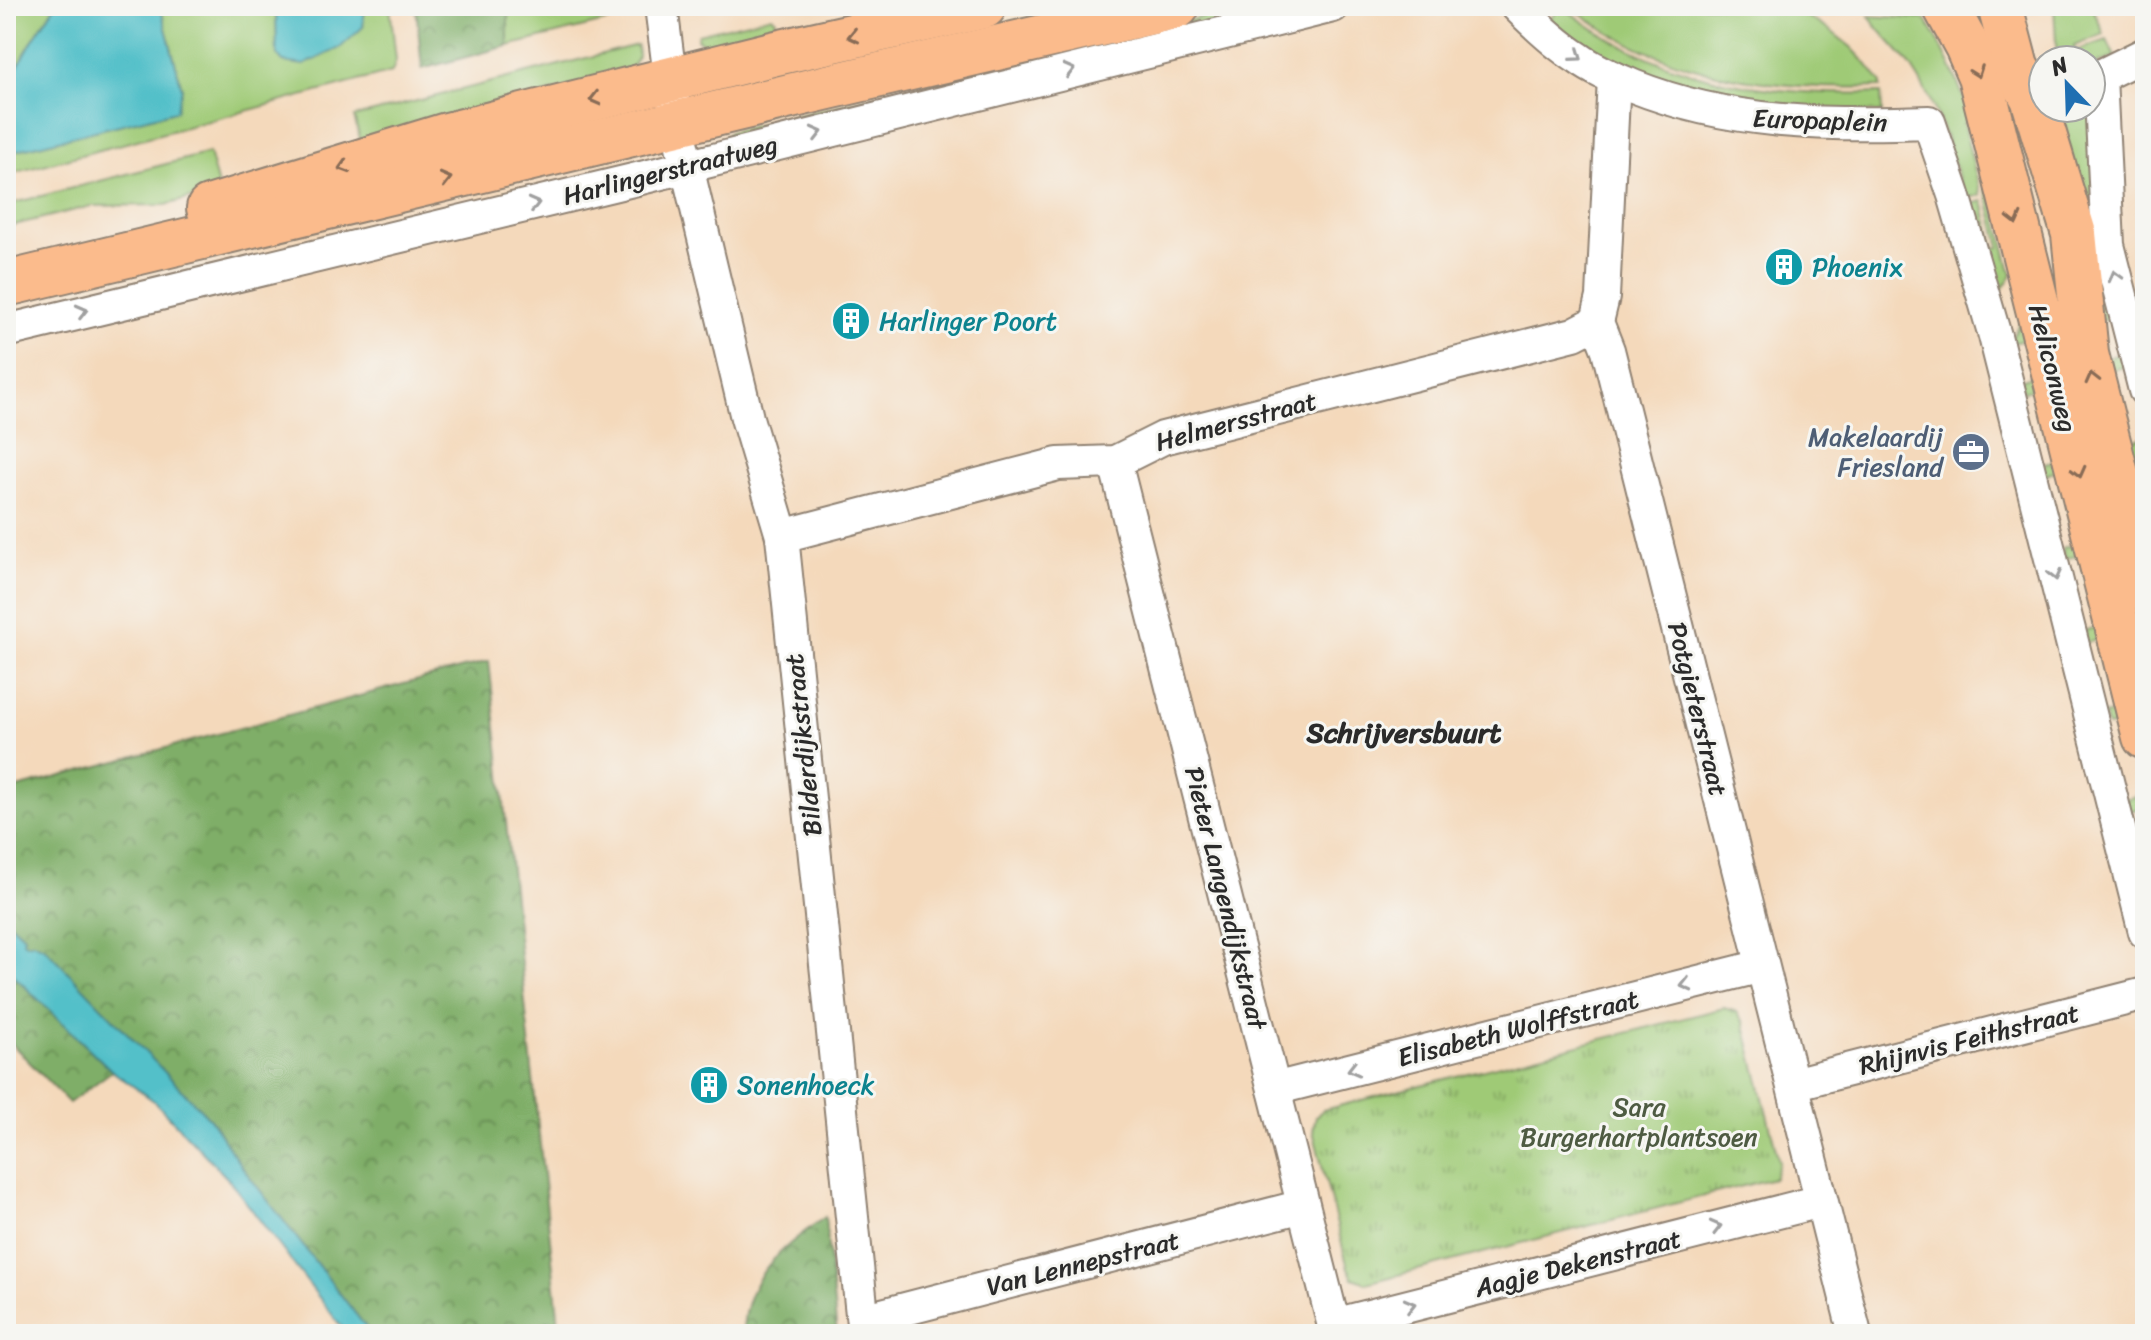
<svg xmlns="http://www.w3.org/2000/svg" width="2151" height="1340" font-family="Sriracha,sans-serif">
	<defs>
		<pattern id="forest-crowns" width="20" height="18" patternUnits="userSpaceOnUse" patternTransform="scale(2)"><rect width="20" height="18" fill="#7fae67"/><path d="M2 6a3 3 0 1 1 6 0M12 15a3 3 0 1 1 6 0" fill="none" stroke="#688e55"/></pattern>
		<pattern id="park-tufts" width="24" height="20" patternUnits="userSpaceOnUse" patternTransform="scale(2)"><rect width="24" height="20" fill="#9fca76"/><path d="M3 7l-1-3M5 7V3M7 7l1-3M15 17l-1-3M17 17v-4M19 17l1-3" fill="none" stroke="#82a461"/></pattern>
	</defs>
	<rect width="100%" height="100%" fill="#f6f6f2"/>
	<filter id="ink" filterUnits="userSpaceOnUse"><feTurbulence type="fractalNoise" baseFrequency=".0125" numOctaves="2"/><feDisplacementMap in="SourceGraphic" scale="16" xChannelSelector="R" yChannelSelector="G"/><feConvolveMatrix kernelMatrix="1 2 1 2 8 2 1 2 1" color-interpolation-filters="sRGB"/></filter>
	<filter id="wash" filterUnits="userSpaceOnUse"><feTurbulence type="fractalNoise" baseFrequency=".006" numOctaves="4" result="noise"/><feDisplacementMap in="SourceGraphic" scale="32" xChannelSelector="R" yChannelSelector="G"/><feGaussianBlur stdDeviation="1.8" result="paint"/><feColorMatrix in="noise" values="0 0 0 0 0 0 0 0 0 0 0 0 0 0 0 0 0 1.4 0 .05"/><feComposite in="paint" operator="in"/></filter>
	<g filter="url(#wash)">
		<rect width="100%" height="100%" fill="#f4d9bb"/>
		<g fill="#9fca76" stroke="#657a50" stroke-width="2">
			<path d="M6 6H55L34 38 6 87Z"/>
			<path d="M160 6H276L277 55 363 27 365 6H390L396 60 392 72 6 175V153L175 111 182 88Z"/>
			<path d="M508 6H623L625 17 508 46Z"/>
			<path d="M1248 6H1287L723 143 722 141 729 132Z"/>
			<path d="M1562 6C1654 80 1766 97 1881 93L1882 112 1831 113 1705 97 1603 59 1549 20Z"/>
			<path d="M1571 6H1790L1831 31 1851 47 1867 64 1881 82V87C1773 91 1657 76 1571 6Z"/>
			<path d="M2054 6H2092L2104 34 2074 46 2075 51 2107 40 2115 57 2091 66V60H2057Z"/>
			<path d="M772 16 776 20 762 41 709 48 697 39 698 34Z"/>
			<path d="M1869 16 1925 19C1974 94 1989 188 2012 275L1998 295 1967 205 1983 201 1994 248 2000 247 1969 121 1963 123 1981 195 1965 199C1951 153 1939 108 1912 68 1900 50 1879 33 1869 16Z"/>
			<path d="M637 45 638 56 631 68 363 149 354 117Z"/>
			<path d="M2060 108H2090L2098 252 2114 317 2097 322 2106 358 2123 353 2127 366 2109 371 2126 441 2142 438 2145 450 2130 455 2145 515V531L2098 351 2086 218Z"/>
			<path d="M209 153 219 190 166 205 92 206 6 227V205Z"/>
			<path d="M2024 315 2145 795V812L2144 808 2128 811 2125 799 2141 795 2123 724 2107 727 2104 715 2119 711 2101 639 2086 643 2083 631 2098 627 2080 555 2065 559 2062 548 2077 543 2059 471 2044 475 2041 464 2056 460 2038 388 2023 392 2020 380 2035 375 2025 340 2008 344Z"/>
		</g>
		<g fill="url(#forest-crowns)" stroke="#556c49" stroke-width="2">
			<path d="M416 6H508V46L422 69Z"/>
			<path d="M489 661 560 1334H371L242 1167 210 1119 22 941 24 936 6 919V791Z"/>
			<path d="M6 961 11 965 10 972 112 1071 69 1103 6 1038Z"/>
			<path d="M825 1217 837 1334H743C743 1278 783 1246 825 1217Z"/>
		</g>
		<path fill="url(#park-tufts)" stroke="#657a50" stroke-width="2" d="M1724 1008 1737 1012 1744 1022 1779 1162 1774 1178 1367 1283 1353 1278 1348 1268 1313 1131 1316 1116 1323 1110Z"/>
		<g fill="#52c0c9" stroke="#3e767a" stroke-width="2">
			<path d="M55 6H160L182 88 176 111 6 153V87L34 38Z"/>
			<path d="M276 6H365L363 27 340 48 304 65 283 62 277 55Z"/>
			<path d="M6 919 24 936 23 941 27 944 33 942 44 947 210 1119 242 1167 371 1334H347L229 1180 154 1101 112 1071 10 972 11 965 6 961Z"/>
		</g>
	</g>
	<g filter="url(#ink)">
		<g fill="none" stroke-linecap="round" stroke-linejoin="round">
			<g stroke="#908273" stroke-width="36">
				<g id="street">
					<path d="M661 6 673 101"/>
					<path d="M1517 6C1536 25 1556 44 1578 58 1594 70 1614 78 1633 86 1728 124 1828 126 1929 122L1954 195 1995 336 2145 932"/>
					<path d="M2145 54 2100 76 2108 245 2145 390"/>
					<path d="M1614 78 1603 297 1597 322 1608 350 1855 1334"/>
					<path d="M682 146 747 418 782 536 864 1334"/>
					<path d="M6 331 633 180 1333 6"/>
					<path d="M1115 462 1336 1334"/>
					<path d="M782 536 1058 464 1115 462 1163 438 1574 334 1597 322"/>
					<path d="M1793 1084 2145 994"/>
					<path d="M1274 1089 1762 966"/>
					<path d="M863 1320 1303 1206"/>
					<path d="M1334 1325 1821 1201"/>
				</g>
			</g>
			<g stroke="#908273" stroke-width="48">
				<g id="primary">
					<path d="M1945 6 1967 46 1980 76 2145 737"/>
					<path d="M2000 6 2016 67 2033 98 2074 234 2086 354 2145 589"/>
					<path d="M209 208 447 135 772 54 984 6"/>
					<path d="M6 284 828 87 1177 6"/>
				</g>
			</g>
			<use href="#street" stroke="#fff" stroke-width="32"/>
			<use href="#primary" stroke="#fbbb8c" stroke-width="44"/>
		</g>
		<defs><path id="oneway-chevron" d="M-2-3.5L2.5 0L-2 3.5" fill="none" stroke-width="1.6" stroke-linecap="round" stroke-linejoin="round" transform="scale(2)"/></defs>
		<g stroke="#896c57">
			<use href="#oneway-chevron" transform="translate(853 36) rotate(167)"/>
			<use href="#oneway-chevron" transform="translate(1977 72) rotate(70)"/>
			<use href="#oneway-chevron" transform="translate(595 99) rotate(166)"/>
			<use href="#oneway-chevron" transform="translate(344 167) rotate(163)"/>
			<use href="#oneway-chevron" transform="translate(446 179) rotate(-14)"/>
			<use href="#oneway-chevron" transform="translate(2015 219) rotate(76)"/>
			<use href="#oneway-chevron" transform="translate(2092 378) rotate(-104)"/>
			<use href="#oneway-chevron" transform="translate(2079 472) rotate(76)"/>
		</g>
		<g stroke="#a0a0a0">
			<use href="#oneway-chevron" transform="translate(1577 56) rotate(35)"/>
			<use href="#oneway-chevron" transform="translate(1069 70) rotate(-14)"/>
			<use href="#oneway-chevron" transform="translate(817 133) rotate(-14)"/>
			<use href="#oneway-chevron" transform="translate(534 204) rotate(-14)"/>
			<use href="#oneway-chevron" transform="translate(2115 276) rotate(-105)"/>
			<use href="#oneway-chevron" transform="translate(82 311) rotate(-14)"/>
			<use href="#oneway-chevron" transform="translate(2055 575) rotate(76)"/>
			<use href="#oneway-chevron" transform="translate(1686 985) rotate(166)"/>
			<use href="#oneway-chevron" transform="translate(1353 1069) rotate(166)"/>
			<use href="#oneway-chevron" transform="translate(1716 1227) rotate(-14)"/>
			<use href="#oneway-chevron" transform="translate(1410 1305) rotate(-14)"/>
		</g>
	</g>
	<defs>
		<g id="building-disc" transform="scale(2)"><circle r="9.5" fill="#0f9aa8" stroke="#f6f6f2"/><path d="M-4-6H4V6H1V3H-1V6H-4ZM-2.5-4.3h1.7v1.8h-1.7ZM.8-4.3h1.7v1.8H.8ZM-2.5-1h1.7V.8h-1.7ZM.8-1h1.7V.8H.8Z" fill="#fff"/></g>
		<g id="office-disc" transform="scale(2)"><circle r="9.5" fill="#5c6f8a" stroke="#f6f6f2"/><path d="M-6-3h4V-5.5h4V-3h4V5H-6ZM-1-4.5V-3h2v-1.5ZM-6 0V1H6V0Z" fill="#fff"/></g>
	</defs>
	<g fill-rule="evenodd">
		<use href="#building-disc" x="1784" y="267"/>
		<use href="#building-disc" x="851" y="321"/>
		<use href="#office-disc" x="1971" y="452"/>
		<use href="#building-disc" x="709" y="1085"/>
	</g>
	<g text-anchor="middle" stroke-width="6" stroke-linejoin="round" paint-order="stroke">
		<g font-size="26" fill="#2b2b2b" stroke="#f6f6f2">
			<text transform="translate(1820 120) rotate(2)" y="9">Europaplein</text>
			<text transform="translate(670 170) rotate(-14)" y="9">Harlingerstraatweg</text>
			<text transform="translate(2053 368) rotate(76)" y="9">Heliconweg</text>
			<text transform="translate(1236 421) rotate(-15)" y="9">Helmersstraat</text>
			<text transform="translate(1698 709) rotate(76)" y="9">Potgieterstraat</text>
			<text transform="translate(803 745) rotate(-96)" y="9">Bilderdijkstraat</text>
			<text transform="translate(1226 898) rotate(76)" y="9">Pieter Langendijkstraat</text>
			<text transform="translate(1518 1028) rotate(-14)" y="9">Elisabeth Wolffstraat</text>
			<text transform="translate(1969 1039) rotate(-14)" y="9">Rhijnvis Feithstraat</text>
			<text transform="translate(1083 1263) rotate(-14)" y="9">Van Lennepstraat</text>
			<text transform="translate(1578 1263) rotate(-14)" y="9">Aagje Dekenstraat</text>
		</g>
		<g font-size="26" fill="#0d838f" stroke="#f6f6f2" text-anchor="start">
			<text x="1812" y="276">Phoenix</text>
			<text x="879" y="330">Harlinger Poort</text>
			<text x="737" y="1094">Sonenhoeck</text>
		</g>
		<g font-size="26" fill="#4e5e75" stroke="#f6f6f2" text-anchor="end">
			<text x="1943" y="446">Makelaardij<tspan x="1943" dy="30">Friesland</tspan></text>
		</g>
		<g font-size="26" fill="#4e5b42" stroke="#f6f6f2">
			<text x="1639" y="1116">Sara<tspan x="1639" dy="30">Burgerhartplantsoen</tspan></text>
		</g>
		<g font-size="28" font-weight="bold" fill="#2b2b2b" stroke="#f6f6f2">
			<text x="1404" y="742">Schrijversbuurt</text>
		</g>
	</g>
	<rect width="2151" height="1340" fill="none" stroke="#f6f6f2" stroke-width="32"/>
	<g transform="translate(2067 84) rotate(337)"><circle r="38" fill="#f6f6f2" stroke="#a5a5a2" stroke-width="2"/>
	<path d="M0-6L14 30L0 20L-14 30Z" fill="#1f6fb2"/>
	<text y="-12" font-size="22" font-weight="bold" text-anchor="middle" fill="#2b2b2b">N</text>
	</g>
</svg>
